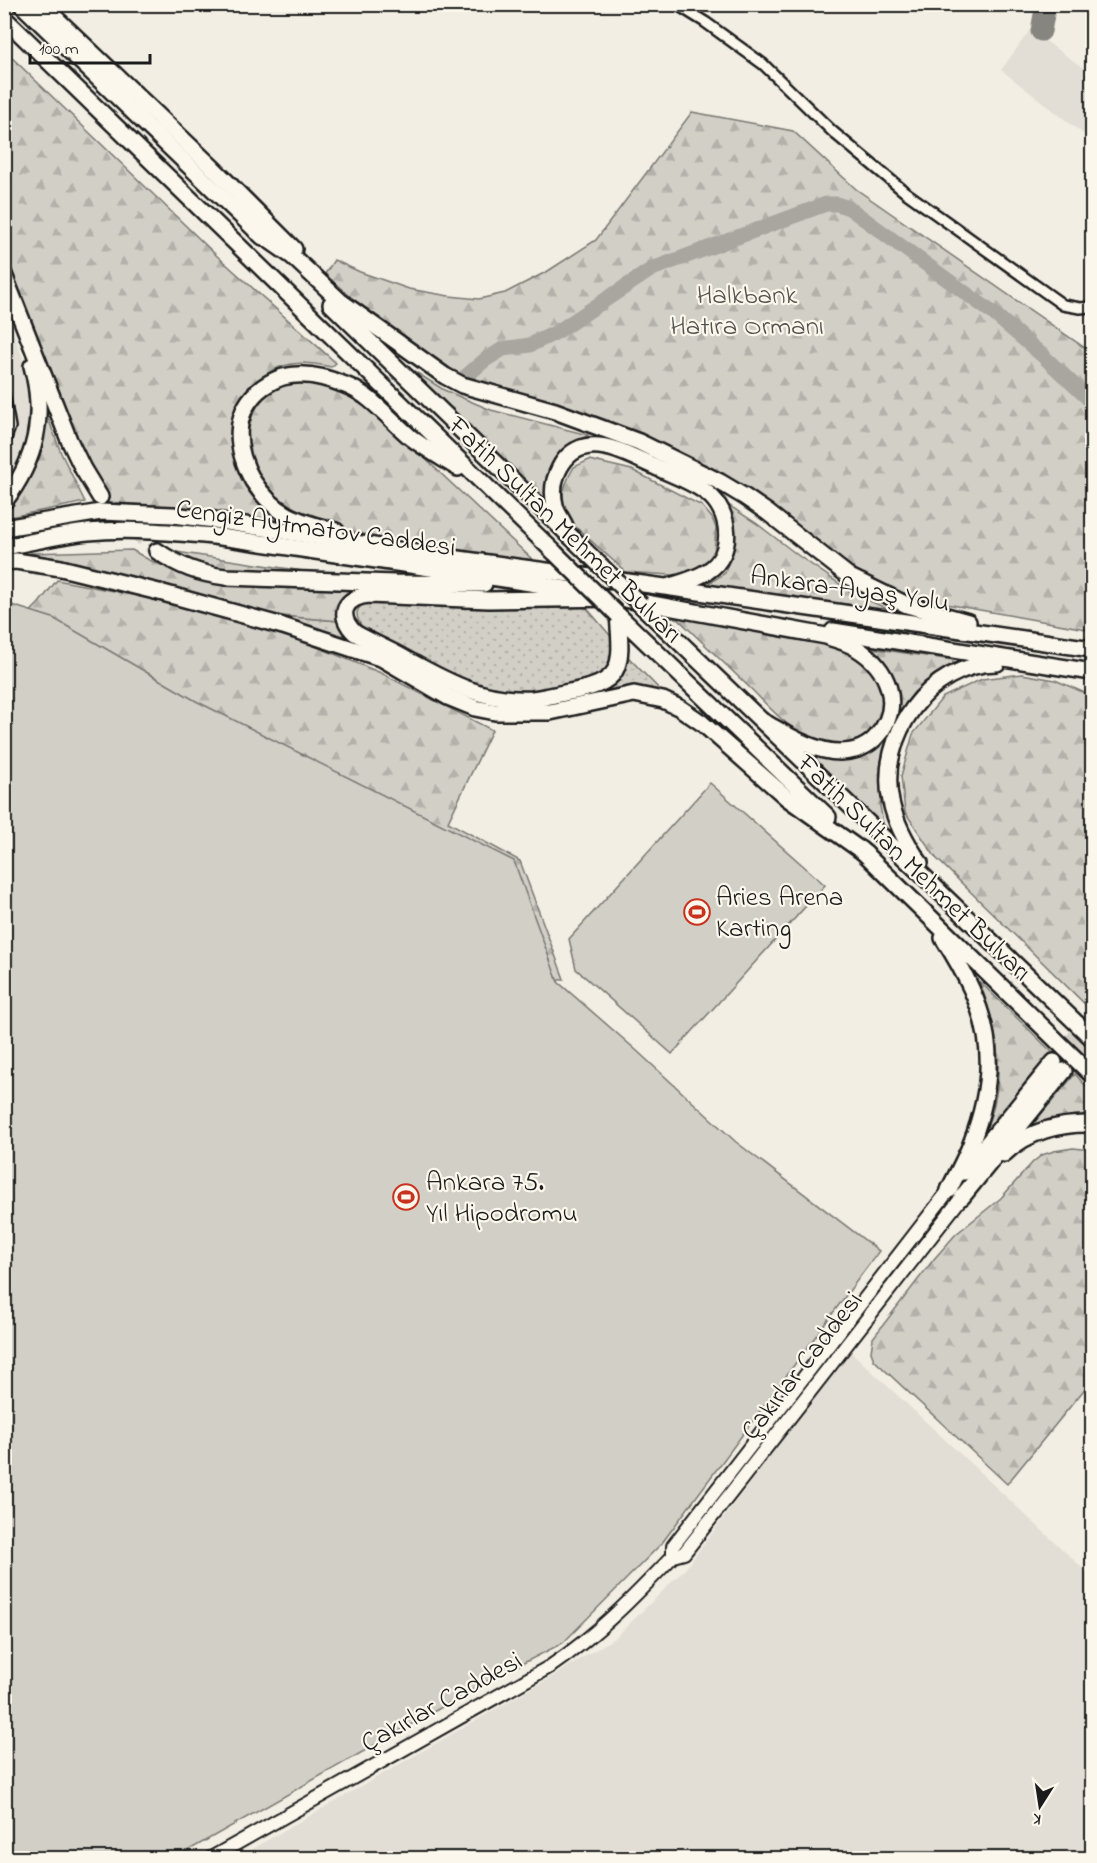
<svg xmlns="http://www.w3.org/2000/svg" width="1097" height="1863" font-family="'Indie Flower',sans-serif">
	<defs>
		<pattern id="grass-dots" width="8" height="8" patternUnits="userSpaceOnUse" patternTransform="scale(1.5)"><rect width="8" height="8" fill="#d2cfc6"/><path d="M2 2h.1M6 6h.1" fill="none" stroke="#b4b1aa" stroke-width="1.8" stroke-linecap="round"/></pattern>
		<pattern id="forest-firs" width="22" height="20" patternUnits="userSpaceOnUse" patternTransform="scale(1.5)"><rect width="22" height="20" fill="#d2cfc6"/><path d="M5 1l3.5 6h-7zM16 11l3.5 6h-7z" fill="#b4b1aa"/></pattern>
	</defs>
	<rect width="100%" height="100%" fill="#f2eee4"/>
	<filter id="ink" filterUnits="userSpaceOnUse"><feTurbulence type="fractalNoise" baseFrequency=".0167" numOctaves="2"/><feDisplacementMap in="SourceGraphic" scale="12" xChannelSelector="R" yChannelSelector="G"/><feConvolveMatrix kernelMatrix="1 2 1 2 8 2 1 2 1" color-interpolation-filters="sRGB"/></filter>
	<g filter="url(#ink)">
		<g fill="#e2ded5">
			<path d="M1030 30 1092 74V136L1090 139 1001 70Z"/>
			<path d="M4 306 22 356 31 394 30 430 14 470 5 481Z"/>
			<path d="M849 1350 1092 1577V1858H236L553 1676 616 1637 686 1568Z"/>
		</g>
		<g fill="url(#grass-dots)" stroke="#777671" stroke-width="1.5">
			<path d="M373 600 585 606 614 640 615 654 607 674 589 684 518 694 463 684 364 630C353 615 354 606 373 600Z"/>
			<path d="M259 614 340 621 348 633 519 703 621 673 627 656 663 693 516 709 474 702Z"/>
		</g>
		<g fill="url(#forest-firs)" stroke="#777671" stroke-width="1.5">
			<path d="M4 50 216 255 336 363 331 367C315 363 296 361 280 367 244 380 224 421 235 457 238 467 249 487 255 494 263 503 274 511 283 519L282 526 185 509 109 502 69 427 5 250Z"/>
			<path d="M692 112 793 131 856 189 1092 353V630L935 602 878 586 847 566 749 494 459 376 440 364 369 314 325 274 334 260 360 272 409 289 449 296 479 299 505 293 548 271 596 240Z"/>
			<path d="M406 366 444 390 491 410 588 435 567 449 547 487 545 502Z"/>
			<path d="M297 382 324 383 352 395 369 406 533 560 401 544 337 527 292 511 266 488 248 452V431L253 413 264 397 279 387Z"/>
			<path d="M44 407 61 453 85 502 5 518 25 481Z"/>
			<path d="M589 460 632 470 702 506 712 518 716 528 714 554 704 566 686 576 626 572 570 522 563 507V492L569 476 574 467Z"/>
			<path d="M716 497 756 523 799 556 850 591 889 610 706 585 725 573 734 544V526Z"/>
			<path d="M132 550 149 560 184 574 354 588C343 598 339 605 340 621L259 614 30 553Z"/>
			<path d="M163 550 336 576 218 569 188 562Z"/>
			<path d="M57 580 164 601 300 640 381 673 492 730 448 822 520 861 564 979 490 998 9 634 39 603Z"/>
			<path d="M676 617C701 620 727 624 752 628 788 634 839 638 868 663 894 687 884 736 850 745 845 746 824 743 818 741 790 733 768 705 748 686 724 663 700 640 676 617Z"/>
			<path d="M864 647 953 660V667L929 682 885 765 880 806 885 833 814 764 815 755C844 757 875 763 889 730 892 722 893 714 895 706Z"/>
			<path d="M1022 674 1055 680 1092 696V1004L1089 1008 936 858 905 812 901 776 913 734 943 697 982 679Z"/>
			<path d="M979 981 1053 1053 982 1139C986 1128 992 1116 994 1104 1004 1061 995 1022 979 981Z"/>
			<path d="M1075 1074 1092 1093V1122L1020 1139Z"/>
			<path d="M1073 1148 1092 1150V1380L1007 1484 874 1360 871 1352 873 1338 934 1259 956 1234 1001 1198 1033 1162 1042 1155 1054 1151Z"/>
		</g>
		<g fill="#d2cfc6" stroke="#777671" stroke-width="1.5">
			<path d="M5 603 53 618 196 701 514 861 558 982 636 1050 736 1142 879 1251 662 1543 563 1643 488 1681 175 1858H5Z"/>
			<path d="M710 783 825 885 672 1054 576 969 569 939Z"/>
		</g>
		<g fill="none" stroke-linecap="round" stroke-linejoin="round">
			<path stroke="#a9a6a0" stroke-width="15" d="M464 378 485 360 503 349 530 345 557 332 652 269 826 204H837L849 208 993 313 1042 355 1092 402"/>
			<path stroke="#878580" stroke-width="21" d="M1041 31 1046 4"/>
			<g stroke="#d2cec6" stroke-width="15" stroke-dasharray="15 8" stroke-linecap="butt">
				<path d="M100 497 121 519 157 551"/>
				<path d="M1054 1062 1092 1017"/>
				<path d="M1064 1071 1092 1036"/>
			</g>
			<g stroke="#1c1c1c" stroke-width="14">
				<g id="minor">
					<path d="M676 4 705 22 763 64 833 132 905 192 1063 305 1080 308 1092 307"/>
					<path d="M4 394 10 427 4 444"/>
				</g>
			</g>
			<g stroke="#1c1c1c" stroke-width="16">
				<g id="secondary">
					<path d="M949 1190 673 1546V1556L684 1553 962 1197"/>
					<path d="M211 1858 551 1666C597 1635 635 1596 673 1556"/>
				</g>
			</g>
			<g stroke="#1c1c1c" stroke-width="20">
				<g id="trunk">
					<path d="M21 4 263 237"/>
					<path d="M41 4 214 169 294 249"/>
					<path d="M4 18 555 553"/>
					<path d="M256 231 292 256 340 301 445 376 462 385 555 411 639 442 720 482 745 497 767 512 850 577 907 605 968 622"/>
					<path d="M4 275 69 440 83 469 100 497"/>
					<path d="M331 304 570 536"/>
					<path d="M4 502C36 460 46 417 32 366"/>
					<path d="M565 526C562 519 556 512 555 505 549 481 562 449 590 446 611 444 635 458 654 466 672 475 692 481 707 493 731 511 735 554 708 571 696 579 683 582 670 586"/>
					<path d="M4 528 101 512 173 515 215 520 429 555 665 587 1092 649"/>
					<path d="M336 531C320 527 303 523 288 515 273 507 262 495 253 481 235 449 231 411 263 387 269 383 276 379 283 377 304 371 326 377 345 385 370 394 389 419 409 436 424 448 442 458 458 468"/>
					<path d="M4 547C32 542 60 535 88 532 130 528 171 532 214 536L537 584 587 593"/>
					<path d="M157 551C179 566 199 574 226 577L394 583 484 584"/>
					<path d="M4 562 16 561 61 568 163 593 283 626 383 659 448 697 475 708 495 712H550L634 694 663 700 680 708 702 723 787 798 866 854"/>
					<path d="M641 605 1092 1038"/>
					<path d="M618 615C623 671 622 683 564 693 553 695 543 698 532 699 482 702 446 681 404 658 388 649 371 642 355 633 336 615 345 597 369 595L489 600 619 598 826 636C836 640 847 642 856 648 888 667 904 706 877 736 868 747 854 752 840 752 813 752 786 734 764 722"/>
					<path d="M618 615 828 817"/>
					<path d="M833 631 1092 672"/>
					<path d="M860 849 1092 1075"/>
					<path d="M920 863C907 844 896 825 891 802 877 736 929 664 997 663"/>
					<path d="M943 938C989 1010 1003 1062 971 1144 965 1160 956 1175 949 1190"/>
					<path d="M1004 1154C1027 1131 1061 1123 1092 1124"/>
					<path d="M964 1172 1054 1062"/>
					<path d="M962 1197 1064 1071"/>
				</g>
			</g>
			<use href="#minor" stroke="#fbf7ec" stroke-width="9"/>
			<use href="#secondary" stroke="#fbf7ec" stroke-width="12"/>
			<use href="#trunk" stroke="#fbf7ec" stroke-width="15"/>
			<g stroke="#1c1c1c" stroke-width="20" stroke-linecap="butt">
				<g id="trunk-bridge">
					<path d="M570 536 641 605"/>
					<path d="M555 553 618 615"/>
				</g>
			</g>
			<use href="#trunk-bridge" stroke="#fbf7ec" stroke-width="15"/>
		</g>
	</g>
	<defs>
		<g id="stadium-ring" transform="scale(1.35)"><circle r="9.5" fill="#fbf7ec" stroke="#c8321e" stroke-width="1.5"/><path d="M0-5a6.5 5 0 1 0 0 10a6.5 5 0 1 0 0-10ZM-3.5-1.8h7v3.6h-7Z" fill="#c8321e"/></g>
	</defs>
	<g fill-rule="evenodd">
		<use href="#stadium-ring" x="697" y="912"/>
		<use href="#stadium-ring" x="406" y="1197"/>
	</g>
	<g text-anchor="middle" stroke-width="4.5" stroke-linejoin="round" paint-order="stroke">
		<g font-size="27" fill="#53524f" stroke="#fbf7ec">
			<text x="747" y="303">Halkbank<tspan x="747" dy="31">Hatıra Ormanı</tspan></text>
		</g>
		<g font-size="27" fill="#1c1c1c" stroke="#fbf7ec">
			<text transform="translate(316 527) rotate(8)" y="9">Cengiz Aytmatov Caddesi</text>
			<text transform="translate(566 529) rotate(44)" y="9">Fatih Sultan Mehmet Bulvarı</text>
			<text transform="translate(850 588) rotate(8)" y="9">Ankara-Ayaş Yolu</text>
			<text transform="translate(915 867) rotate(44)" y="9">Fatih Sultan Mehmet Bulvarı</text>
			<text transform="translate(801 1365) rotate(-52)" y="9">Çakırlar Caddesi</text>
			<text transform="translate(441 1701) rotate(-29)" y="9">Çakırlar Caddesi</text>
		</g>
		<g font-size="27" fill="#1c1c1c" stroke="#fbf7ec" text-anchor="start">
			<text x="716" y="905">Aries Arena<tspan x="716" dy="31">Karting</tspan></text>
			<text x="426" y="1190">Ankara 75.<tspan x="426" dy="31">Yıl Hipodromu</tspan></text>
		</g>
	</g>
	<rect width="1097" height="1863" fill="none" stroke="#fbf7ec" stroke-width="24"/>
	<rect x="12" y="12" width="1073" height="1839" fill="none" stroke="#1c1c1c" stroke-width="2" filter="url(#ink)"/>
	<g transform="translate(1040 1806) rotate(192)" stroke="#fbf7ec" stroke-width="4.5" paint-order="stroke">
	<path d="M0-4.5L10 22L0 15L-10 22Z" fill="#1c1c1c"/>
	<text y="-9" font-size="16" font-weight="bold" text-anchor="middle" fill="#1c1c1c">K</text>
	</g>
	<path d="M30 54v9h120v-9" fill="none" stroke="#1c1c1c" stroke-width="3"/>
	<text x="39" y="54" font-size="18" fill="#1c1c1c" stroke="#fbf7ec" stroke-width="4.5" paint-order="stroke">100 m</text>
</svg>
